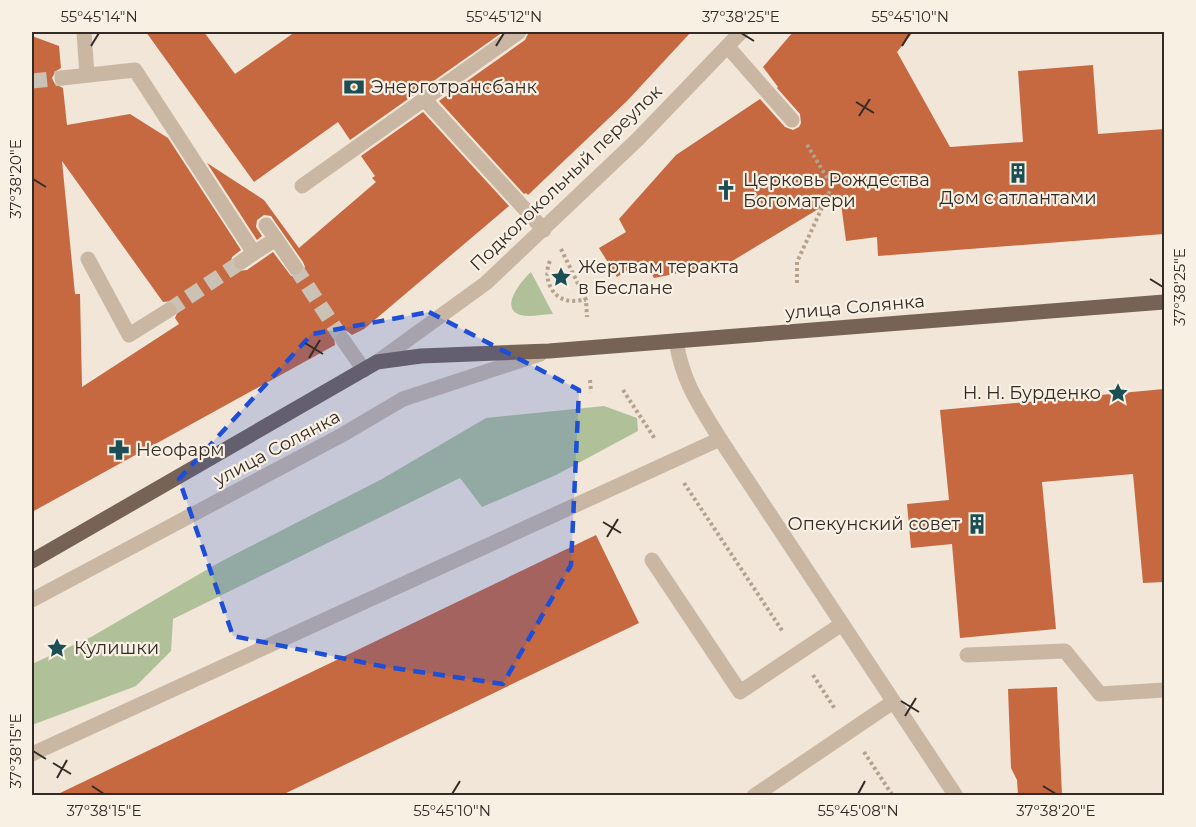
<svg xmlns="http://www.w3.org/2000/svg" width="1196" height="827" font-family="Montserrat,sans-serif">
	<rect width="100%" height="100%" fill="#f1e6d8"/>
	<g fill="#b0c098">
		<path d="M531 272 553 314C545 314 537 316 529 316 495 315 518 284 531 272Z"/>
		<path d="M604 406 637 418 638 431 556 475 482 507 460 478 173 619 171 651 136 686 32 725V664L91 637 220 562 382 479 486 418Z"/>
	</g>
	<g fill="#c66840" fill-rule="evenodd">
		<path d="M146 32H204L235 74 295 32H503L350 140 338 122 254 182Z"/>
		<path d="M529 32H691L627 101 528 195 526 193 524 194 439 101 525 40Z"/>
		<path d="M793 32H913L897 52 950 147 1023 142 1018 71 1093 65 1098 134 1164 129V234L878 256 877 237 846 241 840 196 729 263 654 278 644 260 617 277 599 248 626 232 619 219 676 155 760 99 785 127 793 130 799 127 801 123 800 114 777 88 778 87 763 67Z"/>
		<path d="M32 36 59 46 61 68 56 71 52 78 55 84 63 88 67 125 130 114 168 138 241 250 232 257 231 262 233 267 237 271 247 270 273 252 291 276 301 275 305 267 303 262 271 216 264 215 257 220 256 227 262 236 257 240 207 163 264 200 299 248 376 182 372 178 375 176 361 156 423 112 509 206 364 329 352 335 347 331 338 332 334 336 335 345 32 512ZM62 161 163 302 173 301 179 309 175 318 179 324 82 387 80 294H75Z"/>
		<path d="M1164 389V582L1143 583 1133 474 1042 482 1056 629 960 638 952 544 911 548 907 504 949 500 940 410Z"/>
		<path d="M596 535 639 623 282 795H56Z"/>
		<path d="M1057 687 1062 795H1018L1017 780 1011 768 1008 689Z"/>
	</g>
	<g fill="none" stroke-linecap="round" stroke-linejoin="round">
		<g stroke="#cbc1b4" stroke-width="15" stroke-dasharray="15 8" stroke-linecap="butt">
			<path d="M32 81 62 78"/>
			<path d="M295 267 343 340"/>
			<path d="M169 310 241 262"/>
		</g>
		<g stroke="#b4a18e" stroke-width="4" stroke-dasharray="3 3" stroke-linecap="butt">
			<path d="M561 249 586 300 587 317"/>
			<path d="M550 261C543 276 550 296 566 300 572 302 580 300 586 300"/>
			<path d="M797 283V262L832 186 806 143"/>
			<path d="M590 380 591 392"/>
			<path d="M623 390 655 439"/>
			<path d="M684 483 783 632"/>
			<path d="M813 675 835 709"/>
			<path d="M864 752 893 796"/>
		</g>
		<g stroke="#c9b7a4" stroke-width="15">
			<path d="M84 32 87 75"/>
			<path d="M728 47 792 120"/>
			<path d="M62 78 135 70 254 253 241 262"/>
			<path d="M424 99 544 230"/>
			<path d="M302 186 519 32"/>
			<path d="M266 225 276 239"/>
			<path d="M254 253 276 239 295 267"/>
			<path d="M88 259 129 335 169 310"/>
			<path d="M343 340 364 370"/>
			<path d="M676 341C683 383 698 403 720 439L956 796"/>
			<path d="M377 362 486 283 638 139 741 32"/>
			<path d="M652 560 740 692 842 624"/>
			<path d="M32 600 342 435 403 399 540 354"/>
			<path d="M967 655 1065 651 1100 694 1164 690"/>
			<path d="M32 754 720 439"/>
			<path d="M754 796 893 702"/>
		</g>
		<path stroke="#766356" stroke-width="15" d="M32 561 377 362 421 356 549 351 1164 302"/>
	</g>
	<path fill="#1d4ed8" fill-opacity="0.2" stroke="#1d4ed8" stroke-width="4.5" stroke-dasharray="12 8" stroke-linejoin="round" d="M429 312 579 390 571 565 503 684 386 667 233 636 179 479 312 334Z"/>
	<path fill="none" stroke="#342b26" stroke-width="2" d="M741 33 754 41M91 46 99 33M496 46 504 33M902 46 910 33M856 102 874 113M859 116 870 99M33 179 46 187M1150 279 1163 287M305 343 323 354M309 358 320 340M603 522 621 533M607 537 618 519M901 701 919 712M905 716 916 698M33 751 46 759M53 763 71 774M57 778 67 760M92 786 104 794M1043 786 1056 794M452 794 460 781M858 794 865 781"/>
	<defs>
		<g id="bank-bare" transform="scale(1.62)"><path d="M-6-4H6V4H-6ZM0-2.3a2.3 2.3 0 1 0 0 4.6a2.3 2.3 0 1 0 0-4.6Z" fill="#1b4e55" stroke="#f9f0e4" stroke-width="2.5" paint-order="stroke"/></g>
		<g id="building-bare" transform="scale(1.62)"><path d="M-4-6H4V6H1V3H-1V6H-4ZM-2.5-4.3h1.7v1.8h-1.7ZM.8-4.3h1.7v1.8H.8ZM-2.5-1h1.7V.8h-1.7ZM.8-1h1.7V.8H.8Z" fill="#1b4e55" stroke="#f9f0e4" stroke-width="2.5" paint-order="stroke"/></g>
		<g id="church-bare" transform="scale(1.62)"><path d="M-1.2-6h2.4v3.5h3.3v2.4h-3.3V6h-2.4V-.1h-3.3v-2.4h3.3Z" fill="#1b4e55" stroke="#f9f0e4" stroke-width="2.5" paint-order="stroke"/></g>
		<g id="sight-bare" transform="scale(1.62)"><path d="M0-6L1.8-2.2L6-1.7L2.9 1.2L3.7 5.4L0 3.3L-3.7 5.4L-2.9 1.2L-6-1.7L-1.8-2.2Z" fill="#1b4e55" stroke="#f9f0e4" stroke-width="2.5" paint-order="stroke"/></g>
		<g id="pharmacy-bare" transform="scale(1.62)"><path d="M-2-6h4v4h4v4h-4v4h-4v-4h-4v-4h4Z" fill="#1b4e55" stroke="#f9f0e4" stroke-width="2.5" paint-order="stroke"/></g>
	</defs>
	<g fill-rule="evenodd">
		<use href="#bank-bare" x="354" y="87"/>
		<use href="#building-bare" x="1018" y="173"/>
		<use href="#church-bare" x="726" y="190"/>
		<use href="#sight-bare" x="561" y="277"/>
		<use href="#sight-bare" x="1118" y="393"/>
		<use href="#pharmacy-bare" x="119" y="450"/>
		<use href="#building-bare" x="977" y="524"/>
		<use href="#sight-bare" x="57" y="648"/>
	</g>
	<g text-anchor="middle" stroke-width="4.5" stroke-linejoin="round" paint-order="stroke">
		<g font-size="18" fill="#342b26" stroke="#f9f0e4" text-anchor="start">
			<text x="371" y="93">Энерготрансбанк</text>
			<text x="743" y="186">Церковь Рождества<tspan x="743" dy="21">Богоматери</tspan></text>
			<text x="1018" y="204" text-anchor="middle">Дом с атлантами</text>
			<text x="578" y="273">Жертвам теракта<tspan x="578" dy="21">в Беслане</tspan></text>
			<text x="1101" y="399" text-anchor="end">Н. Н. Бурденко</text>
			<text x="136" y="456">Неофарм</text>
			<text x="960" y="530" text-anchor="end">Опекунский совет</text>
			<text x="74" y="654">Кулишки</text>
		</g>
		<g font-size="18" fill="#342b26" stroke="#f9f0e4">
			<text transform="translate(566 178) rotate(-44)" y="6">Подколокольный переулок</text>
			<text transform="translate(855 307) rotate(-5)" y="6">улица Солянка</text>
			<text transform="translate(277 448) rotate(-28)" y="6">улица Солянка</text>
		</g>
	</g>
	<rect width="1196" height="827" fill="none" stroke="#f9f0e4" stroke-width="66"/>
	<rect x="33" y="33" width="1130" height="761" fill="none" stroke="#342b26" stroke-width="2"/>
	<g font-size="15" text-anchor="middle" fill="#342b26">
		<text x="99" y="22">55°45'14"N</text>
		<text x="504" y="22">55°45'12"N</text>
		<text x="741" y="22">37°38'25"E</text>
		<text x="910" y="22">55°45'10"N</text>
		<text transform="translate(16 179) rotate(-90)" y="5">37°38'20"E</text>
		<text transform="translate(1180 287) rotate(-90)" y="5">37°38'25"E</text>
		<text transform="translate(16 751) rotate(-90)" y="5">37°38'15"E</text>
		<text x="104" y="816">37°38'15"E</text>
		<text x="452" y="816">55°45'10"N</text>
		<text x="858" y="816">55°45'08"N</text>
		<text x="1056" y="816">37°38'20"E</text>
	</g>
</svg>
